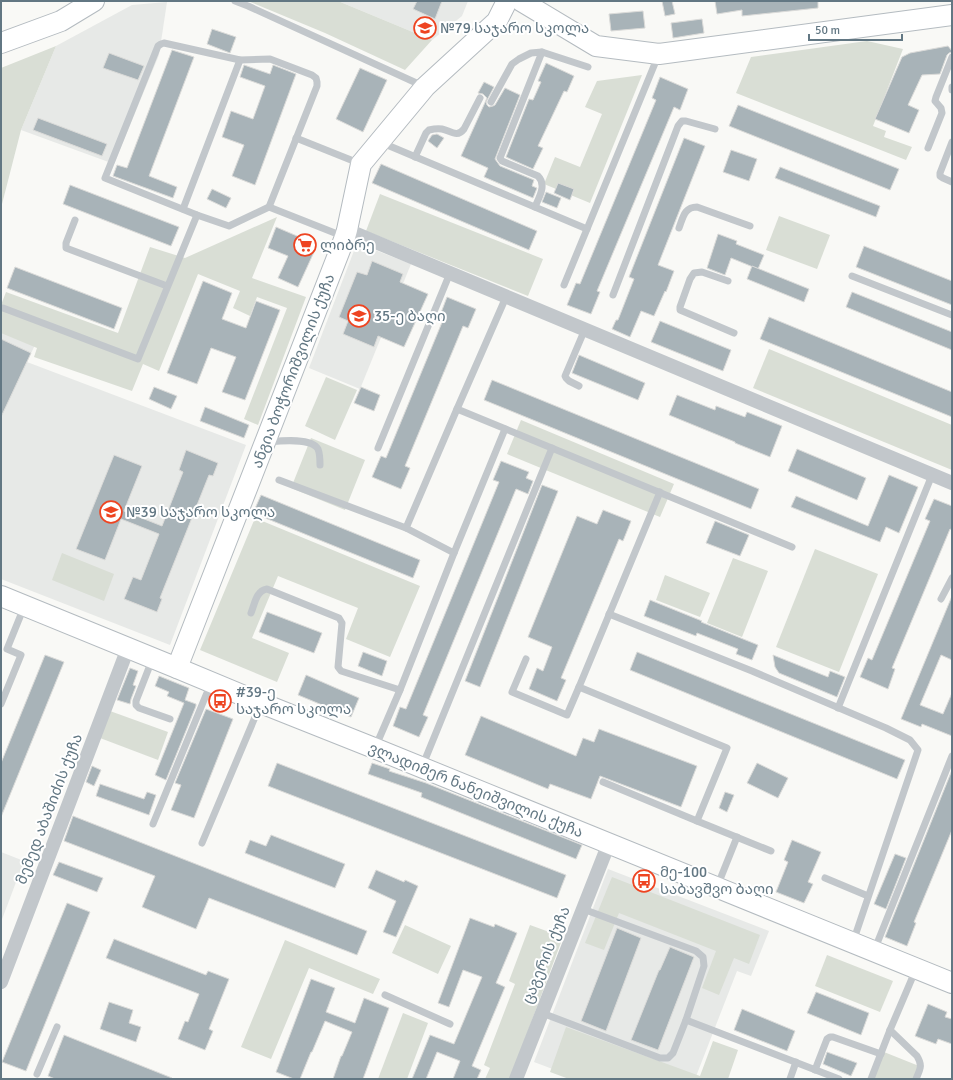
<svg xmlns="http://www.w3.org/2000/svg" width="953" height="1080" font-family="Signika,'Noto Sans Georgian',sans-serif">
	<rect width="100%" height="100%" fill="#f9f9f6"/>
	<g fill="#e7e9e7">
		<path d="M338 1H468L462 16 432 40Z"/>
		<path d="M167 2 159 55 114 164 21 130 56 46 132 5Z"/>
		<path d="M357 243 411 264 360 389 309 368Z"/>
		<path d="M1 317 41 332 27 362 246 445 170 645 1 579Z"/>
		<path d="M1 852 24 861 1 922Z"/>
		<path d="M608 869 769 931 751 976 737 971 695 1079H579L534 1062Z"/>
	</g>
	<g fill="#d9ded5">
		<path d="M248 1H338L432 40 405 70 325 33Z"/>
		<path d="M867 41 903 49 873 126 886 131 884 137 912 147 906 160 736 93 751 57Z"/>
		<path d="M56 46 21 130 1 208V68Z"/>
		<path d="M642 75 590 203 544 184 555 157 580 167 602 114 585 107 597 81Z"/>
		<path d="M380 194 543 259 528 296 366 231Z"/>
		<path d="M779 216 830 235 817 269 766 250Z"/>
		<path d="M277 217 252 278 306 297 258 425 244 419 287 308 257 297 250 316 233 308 240 291 198 274 159 371 143 364 132 391 34 357 37 348 1 333V305L6 292 118 333 150 247 185 258Z"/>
		<path d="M769 349 952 425V470L753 388Z"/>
		<path d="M326 377 357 390 335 440 305 426Z"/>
		<path d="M521 420 674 484 660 517 507 454Z"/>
		<path d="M311 438 365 460 345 510 291 488Z"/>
		<path d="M255 518 420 586 390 657 346 639 358 608 278 576 252 638 289 653 277 682 200 650Z"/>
		<path d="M815 549 878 574 839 672 776 647Z"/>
		<path d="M62 553 114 574 104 601 52 580Z"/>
		<path d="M733 558 768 571 742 637 707 623Z"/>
		<path d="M665 575 710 593 700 617 656 600Z"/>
		<path d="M110 711 168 732 158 760 100 738Z"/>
		<path d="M612 877 760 935 749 964 734 958 719 995 702 988 716 951 619 913 604 950 585 943Z"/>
		<path d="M405 925 451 946 438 974 392 953Z"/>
		<path d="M530 925 563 937 510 1079H485L490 1068 484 1065 515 984 509 981Z"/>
		<path d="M285 940 380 979 373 994 309 968 271 1059 241 1047Z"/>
		<path d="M827 955 893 981 880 1012 815 986Z"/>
		<path d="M403 1013 428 1023 407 1079H378Z"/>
		<path d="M566 1027 700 1076 713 1041 738 1050 728 1079H569L550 1072Z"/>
		<path d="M884 1052 919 1066 913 1079H873Z"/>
	</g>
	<g fill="#a8b3b8" stroke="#dbdbd9">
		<path d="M417 1H442L435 19 413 9Z"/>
		<path d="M662 1H672L675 14 665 16Z"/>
		<path d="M715 1H818V8L742 16V10L717 14Z"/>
		<path d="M643 11 645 28 611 31 609 14Z"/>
		<path d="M702 19 704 33 673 38 671 23Z"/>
		<path d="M212 29 236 37 230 53 207 44Z"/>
		<path d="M948 46 952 51V52L949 53 947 55 940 74 922 75 908 105 919 110 909 133 875 119 902 57 910 53Z"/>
		<path d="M172 50 194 57 149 176 177 187 173 198 113 176 117 165 127 168Z"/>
		<path d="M109 53 144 66 138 80 103 68Z"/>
		<path d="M546 63 574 76 567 92 564 91 538 146 543 148 533 169 506 157 529 99 533 100 541 82 538 81Z"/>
		<path d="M244 65 270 74 273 65 296 74 255 185 232 176 244 145 222 137 231 111 253 119 265 86 240 77Z"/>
		<path d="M360 68 387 80 363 132 336 119Z"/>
		<path d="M660 77 688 89 680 110 674 107 597 291 600 292 591 314 567 305 576 283 580 284 656 100 652 98Z"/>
		<path d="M484 82 494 87 486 102 487 105 489 107 493 106 495 105 505 88 520 95 495 159 500 166 534 180 532 186 537 188 533 198 484 177 488 168 461 156 487 98 483 94 478 93Z"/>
		<path d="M738 105 899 169 890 190 729 126Z"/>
		<path d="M38 118 107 144 102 156 33 130Z"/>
		<path d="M437 134 444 138 437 148 428 141 432 135Z"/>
		<path d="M684 138 705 146 658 265 674 271 666 292 665 291 654 316 641 311 630 337 612 329 616 320H618L634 279 629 277Z"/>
		<path d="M731 150 757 159 749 181 723 172Z"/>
		<path d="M381 164 537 231 529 250 372 183Z"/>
		<path d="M780 167 880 206 876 217 775 178Z"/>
		<path d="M558 183 574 189 570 200 554 193Z"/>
		<path d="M70 185 179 227 171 246 63 204Z"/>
		<path d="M212 189 231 198 226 208 207 199Z"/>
		<path d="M546 192 561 198 557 208 542 202Z"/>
		<path d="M276 227 311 242 314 252 298 287 278 278 288 256 268 248Z"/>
		<path d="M718 234 737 241 736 244 764 255 758 269 731 258 725 275 707 268Z"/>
		<path d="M864 246 952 281V305L856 267Z"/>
		<path d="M372 261 403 274 400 282 428 294 404 347 378 336 374 347 343 334 348 321 339 317 357 272 367 275Z"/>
		<path d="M752 266 809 289 804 302 747 279Z"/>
		<path d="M15 267 122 308 114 329 7 288Z"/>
		<path d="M203 281 232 293 222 319 246 328 256 301 280 310 245 400 222 392 236 357 211 348 197 384 167 373Z"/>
		<path d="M852 292 952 332V350L846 307Z"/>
		<path d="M447 297 476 309 468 328 463 326 405 466 410 468 401 489 372 477 381 456 386 458 443 320 439 318Z"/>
		<path d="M769 317 952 392V417L760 339Z"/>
		<path d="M660 321 731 350 723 371 651 342Z"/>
		<path d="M1 339 31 353 1 417Z"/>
		<path d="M579 355 645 383 638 400 572 373Z"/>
		<path d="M492 380 759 489 751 509 484 400Z"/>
		<path d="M154 387 177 396 171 409 149 399Z"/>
		<path d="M361 387 380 395 374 411 354 403Z"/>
		<path d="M677 395 715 410 716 406 745 417 747 412 782 426 770 457 735 443V442L669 415Z"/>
		<path d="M205 407 249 425 244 438 200 421Z"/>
		<path d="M797 449 866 478 857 500 788 471Z"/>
		<path d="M186 450 218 463 213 476 209 475 160 598 162 599 157 612 124 599 133 577 141 580 159 534 121 519 105 560 76 549 114 455 142 466 124 511 162 526 183 472 179 470Z"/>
		<path d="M501 461 529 472 526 478 533 481 528 494 516 489 423 715 428 717 419 737 393 726 400 707 406 709 499 482 493 480Z"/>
		<path d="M889 475 918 487 899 533 886 527 880 542 791 507 796 496 868 526Z"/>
		<path d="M542 485 558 491 480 687 465 681Z"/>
		<path d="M261 495 420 560 413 578 253 513Z"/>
		<path d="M934 499 952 506V530L950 529 892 668 895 669 888 689 860 677 868 658 872 660 930 521 925 519Z"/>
		<path d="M603 510 631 521 623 541 619 539 561 678 566 680 557 701 529 689 537 668 543 671 552 647 528 637 577 516 597 524Z"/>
		<path d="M715 521 749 535 740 556 706 543Z"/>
		<path d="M952 596V660L941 655 920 705 943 714 952 693V736L922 724 921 727 901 719Z"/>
		<path d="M650 600 702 621 701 622 758 645 752 660 736 654 738 649 697 633 696 636 644 616Z"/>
		<path d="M267 612 322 633 314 653 259 632Z"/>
		<path d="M363 652 387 661 382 676 358 666Z"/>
		<path d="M637 652 905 760 897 779 630 670Z"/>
		<path d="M45 655 64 662 1 817V763Z"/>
		<path d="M773 655 828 677 830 671 845 677 837 697 779 673 775 667Z"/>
		<path d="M130 668 138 671 133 685 136 686 131 699 130 704 117 700Z"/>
		<path d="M306 675 359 698 351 717 298 695Z"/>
		<path d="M159 676 189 688 185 700 196 704V706L166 780 155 775 184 703 167 696 169 692 155 686Z"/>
		<path d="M206 709 233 719 194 818 171 810 181 785 175 783Z"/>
		<path d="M481 716 576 756 583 738 594 742 599 729 697 766 681 807 600 776 591 799 550 784 548 789 465 755Z"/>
		<path d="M277 763 566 875 557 898 268 786Z"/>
		<path d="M372 763 390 769 389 771 426 783 582 845 576 859 421 797 422 793 368 774Z"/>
		<path d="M757 763 788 778 778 798 747 783Z"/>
		<path d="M92 766 101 770 94 786 86 782Z"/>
		<path d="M952 770V830L914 922 916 923 907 946 885 937Z"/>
		<path d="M100 784 144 799 147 792 156 795 149 815 96 796Z"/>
		<path d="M725 792 734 795 727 812 719 808Z"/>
		<path d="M73 816 367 931 357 955 209 898 196 929 142 907 155 876 64 841Z"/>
		<path d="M271 835 345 864 335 888 245 853 250 840 266 846Z"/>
		<path d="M792 840 821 852 808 882 813 884 804 903 776 892 788 862 784 860Z"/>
		<path d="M895 854 906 858 886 909 874 904Z"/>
		<path d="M59 862 103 878 97 892 53 875Z"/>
		<path d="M376 870 404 882 405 880 418 886 396 937 383 932 396 901 368 888Z"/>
		<path d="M67 903 90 912 26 1071 2 1062Z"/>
		<path d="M470 918 494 927 495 924 517 933 496 983 505 987 472 1066 481 1070 477 1079H453L460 1061 437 1052 426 1079H412L430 1035 454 1044 482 977 463 970 449 1007 438 1003Z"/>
		<path d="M617 928 641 938 606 1031 581 1021Z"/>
		<path d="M114 939 206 975 208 971 229 979 209 1029 213 1031 205 1050 178 1039 185 1021 188 1022 199 994 106 958Z"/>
		<path d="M670 947 694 957 658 1050 631 1040 659 970H660Z"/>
		<path d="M311 979 335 988 326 1012 355 1023 364 998 389 1008 363 1079H333L341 1056H342L352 1032 325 1021 312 1052H311L300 1079H294L276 1072Z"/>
		<path d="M816 992 869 1013 861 1035 807 1013Z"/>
		<path d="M109 1002 133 1010 129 1023 141 1027 136 1042 100 1029Z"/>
		<path d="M928 1004 947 1012 945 1017 952 1019V1044L938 1039 936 1044 915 1036Z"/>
		<path d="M742 1009 795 1031 787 1051 734 1030Z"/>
		<path d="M64 1035 172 1078V1079H55L48 1076Z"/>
		<path d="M827 1052 857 1063 851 1076 823 1064Z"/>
	</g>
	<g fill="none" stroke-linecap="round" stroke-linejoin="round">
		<g stroke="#b4bbc0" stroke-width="22">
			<g id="secondary">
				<path d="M521 1 596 46 659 54 952 15"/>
				<path d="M1 43 61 21 94 1"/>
				<path d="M1 596 177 668 261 703 374 748 952 983"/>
				<path d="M177 668 345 237 347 230 361 164 425 87 497 21 507 1"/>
			</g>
		</g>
		<g stroke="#c2c7cb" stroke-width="7">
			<path d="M235 1 248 6 423 86"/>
			<path d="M164 43 240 60 270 59 312 75 316 78 317 82V86L269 207 229 226 197 215 105 178 158 46 161 44Z"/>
			<path d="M952 87V90"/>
			<path d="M491 102 512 64 519 59 531 53 542 52 588 67"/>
			<path d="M296 138 361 164"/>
			<path d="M380 142 587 229 658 56"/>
			<path d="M952 142 940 173V176L943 178 952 182"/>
			<path d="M928 148 942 113 941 108 935 101 936 97 952 57"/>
			<path d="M415 157 426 133 429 130C433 129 437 128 442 129 451 131 457 138 464 129L480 98"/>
			<path d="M269 207 345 237"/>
			<path d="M535 207C539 197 547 185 538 176L502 161 500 158 542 52"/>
			<path d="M183 209 240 60"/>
			<path d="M75 220 66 243V248L167 286"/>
			<path d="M679 228C683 218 684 207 697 207L750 226"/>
			<path d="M852 276 952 315"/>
			<path d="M728 281 702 272 694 273 690 279 680 307V310L734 333"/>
			<path d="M564 285 587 229"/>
			<path d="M613 295 678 126 682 121H686L715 129"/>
			<path d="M506 297 457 409 792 547"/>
			<path d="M3 308 138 359 197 215"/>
			<path d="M579 386 569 381 566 378 565 376 585 329"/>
			<path d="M267 442C279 441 311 437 318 449 320 454 320 460 320 465"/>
			<path d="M378 448 450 273"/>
			<path d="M279 480 406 528"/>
			<path d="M660 492 579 687 727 748 697 821 771 851"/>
			<path d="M454 553 406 528 457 409"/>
			<path d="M941 599 952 578"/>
			<path d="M251 613C255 603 256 591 267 589L339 618 342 623 338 667 341 671 400 690"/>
			<path d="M609 614 752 671 886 728 910 740 918 750 853 942"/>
			<path d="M526 659 512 692 567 715 579 687"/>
			<path d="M152 660 136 701V705L139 708 170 719"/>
			<path d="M1 704 21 655 7 649 24 607"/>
			<path d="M838 708 932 475"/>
			<path d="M375 748 400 690 454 553 505 429"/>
			<path d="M422 767 552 448"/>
			<path d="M603 782 697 821"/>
			<path d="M153 824 211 683"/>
			<path d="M202 843 261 703"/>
			<path d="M825 878 868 896"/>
			<path d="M717 887 737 837"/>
			<path d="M583 909 696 951 703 957 704 966 686 1020"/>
			<path d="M874 951 952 756"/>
			<path d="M385 995 450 1024"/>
			<path d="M542 1013 660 1058H668L673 1053 686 1020 839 1079"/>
			<path d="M890 1030 917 1056C923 1066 920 1069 916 1079"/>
			<path d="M815 1070 827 1039 830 1037H833L881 1054"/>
			<path d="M37 1074 57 1027"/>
			<path d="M790 1079 796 1062"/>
			<path d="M871 1079 890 1030 916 969"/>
		</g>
		<g stroke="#c2c7cb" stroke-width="14">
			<path d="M347 230 952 483"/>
			<path d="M1 982 128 648"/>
			<path d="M516 1079 609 843"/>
		</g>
		<use href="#secondary" stroke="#fff" stroke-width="20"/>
	</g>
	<defs>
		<g id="school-ring" transform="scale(1.15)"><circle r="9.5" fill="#fff" stroke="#ee4421" stroke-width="1.5"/><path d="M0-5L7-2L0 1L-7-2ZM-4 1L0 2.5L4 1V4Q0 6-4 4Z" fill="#ee4421"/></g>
		<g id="supermarket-ring" transform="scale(1.15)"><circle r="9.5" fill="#fff" stroke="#ee4421" stroke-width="1.5"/><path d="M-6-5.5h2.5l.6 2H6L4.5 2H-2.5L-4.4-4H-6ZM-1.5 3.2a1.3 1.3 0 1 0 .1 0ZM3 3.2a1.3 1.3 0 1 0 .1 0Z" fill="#ee4421"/></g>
		<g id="bus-ring" transform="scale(1.15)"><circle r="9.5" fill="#fff" stroke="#ee4421" stroke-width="1.5"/><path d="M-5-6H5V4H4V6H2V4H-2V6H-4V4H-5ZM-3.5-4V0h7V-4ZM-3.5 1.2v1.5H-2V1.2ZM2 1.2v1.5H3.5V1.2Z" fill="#ee4421"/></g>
	</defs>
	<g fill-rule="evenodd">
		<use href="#school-ring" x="425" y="28"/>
		<use href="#supermarket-ring" x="305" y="245"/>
		<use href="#school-ring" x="359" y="316"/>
		<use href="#school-ring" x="111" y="512"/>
		<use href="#bus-ring" x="220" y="701"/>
		<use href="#bus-ring" x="644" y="881"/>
	</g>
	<g text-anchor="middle" stroke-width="4" stroke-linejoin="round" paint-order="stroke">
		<g font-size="15" fill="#627783" stroke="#fff" text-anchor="start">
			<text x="440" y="33">№79 საჯარო სკოლა</text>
			<text x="320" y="250">ლიბრე</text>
			<text x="374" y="321">35-ე ბაღი</text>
			<text x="126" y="517">№39 საჯარო სკოლა</text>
			<text x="236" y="697">#39-ე<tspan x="236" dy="17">საჯარო სკოლა</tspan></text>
			<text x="660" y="877">მე-100<tspan x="660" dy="17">საბავშვო ბაღი</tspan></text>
		</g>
		<g font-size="15" fill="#627783" stroke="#fff">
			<text transform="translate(293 371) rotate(-69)" y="5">ანგია ბოჭორიშვილის ქუჩა</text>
			<text transform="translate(476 790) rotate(22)" y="5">ვლადიმერ ნანეიშვილის ქუჩა</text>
			<text transform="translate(49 809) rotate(-69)" y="5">მემედ აბაშიძის ქუჩა</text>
			<text transform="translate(546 955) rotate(-68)" y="5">ცაგერის ქუჩა</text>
		</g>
	</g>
	<rect width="953" height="1080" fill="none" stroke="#627783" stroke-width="4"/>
	<path d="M809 34v6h93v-6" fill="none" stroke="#627783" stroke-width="2"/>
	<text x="815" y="34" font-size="12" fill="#627783" stroke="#ffffff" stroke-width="3" paint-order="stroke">50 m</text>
</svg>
